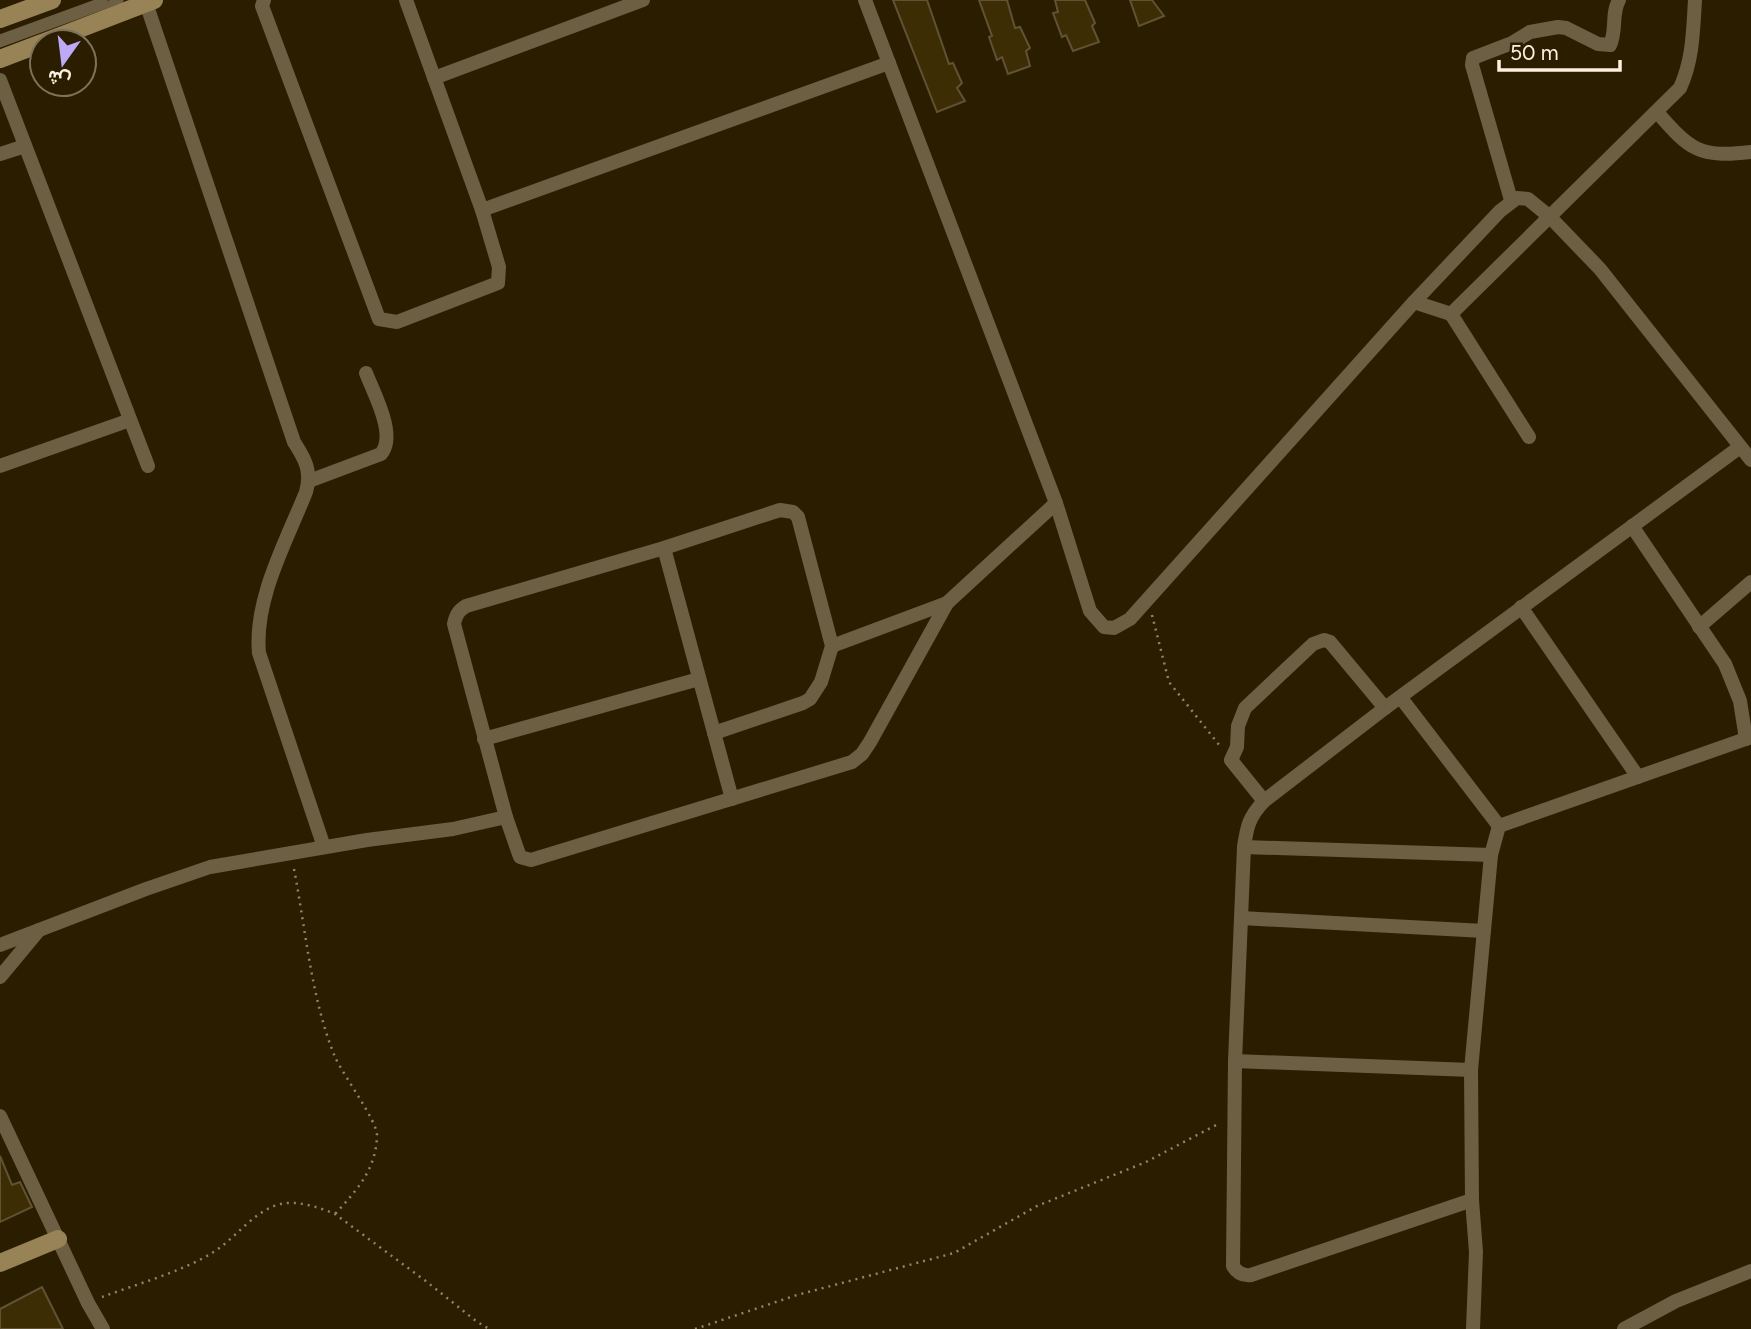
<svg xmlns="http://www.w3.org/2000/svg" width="1751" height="1329" font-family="Figtree,Vazirmatn,sans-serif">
	<rect width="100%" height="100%" fill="#2b1e00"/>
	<g fill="#3d2d05" stroke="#605233" stroke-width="2">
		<path d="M893 0H927L949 64 953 63 962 83 957 88 965 101 937 112Z"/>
		<path d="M979 0H1007L1015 28 1020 27 1030 48 1026 51 1030 66 1008 74 1002 57 997 60 989 37 992 36Z"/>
		<path d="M1055 0H1085L1095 23 1092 26 1099 42 1073 51 1066 35 1062 37 1053 13 1058 12Z"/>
		<path d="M1130 0H1152L1164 16 1139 26Z"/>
		<path d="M0 1156 12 1185 20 1182 32 1207 0 1222Z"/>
		<path d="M42 1287 63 1329H0V1309Z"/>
	</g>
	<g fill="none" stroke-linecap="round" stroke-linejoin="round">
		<g stroke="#8f846c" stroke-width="2.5" stroke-dasharray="2 5" stroke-linecap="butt">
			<path d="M1152 615 1169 682 1220 746"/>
			<path d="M294 869C306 931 311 998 335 1057 343 1075 378 1122 377 1136 376 1170 356 1191 335 1214"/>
			<path d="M102 1297C137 1284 181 1272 212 1253 235 1239 252 1213 277 1205 295 1199 318 1207 335 1214L427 1282 476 1321 489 1329"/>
			<path d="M695 1329 797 1295 954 1253 1037 1206 1146 1162 1220 1123"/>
		</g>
		<g stroke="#6c5f44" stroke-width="7">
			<path d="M0 38 104 0"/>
			<path d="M0 44 120 0"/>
		</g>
		<g stroke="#6c5f44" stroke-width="14">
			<path d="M264 0 262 6 379 319 397 322 498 283 499 267 482 210"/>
			<path d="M406 0 482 210 889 63"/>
			<path d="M865 0 1056 503 1090 611 1104 627 1114 628 1130 619 1414 302 1500 211 1517 198 1528 199 1550 217 1600 269 1751 460"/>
			<path d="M146 3 294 442C305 459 312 471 306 492 286 542 254 599 259 653L324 847"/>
			<path d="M434 78 643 0"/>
			<path d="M0 80 148 466"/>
			<path d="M1657 112C1690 150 1699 158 1751 152"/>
			<path d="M0 154 25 146"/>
			<path d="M1511 200 1472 65 1473 58 1512 43 1530 32 1558 27 1566 28 1598 44 1610 45C1617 31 1611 14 1619 0"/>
			<path d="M1414 302 1451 314 1529 437"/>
			<path d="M1451 314 1680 88C1693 60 1693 31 1695 0"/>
			<path d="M0 466 130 420"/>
			<path d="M309 481 381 454C397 435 374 394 366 373"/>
			<path d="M1632 526 1725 664 1740 701 1746 739"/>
			<path d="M664 548 732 799"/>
			<path d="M1521 607 1638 777"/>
			<path d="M1699 627 1751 582"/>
			<path d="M832 646 947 603 1056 503"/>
			<path d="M1401 698 1499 826"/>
			<path d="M714 733 803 703 810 699 821 682 832 646 798 517 793 512 780 510 664 548 466 606C458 611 456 615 454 624L506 817 520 857 531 860 852 762 862 754 870 742 947 603"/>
			<path d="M484 739 699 679"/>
			<path d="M1264 801 1231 760 1237 747 1238 726 1245 708 1313 644 1324 640 1330 642 1385 708"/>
			<path d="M1499 826 1751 737"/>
			<path d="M1244 847 1491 855"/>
			<path d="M1241 918 1484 931"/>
			<path d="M0 945 146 889 210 867 367 840 453 829 506 817"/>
			<path d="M0 977 39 930"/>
			<path d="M1235 1061 1471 1070"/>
			<path d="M0 1116 88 1303 103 1329"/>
			<path d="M1472 1200 1251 1275C1243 1276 1237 1273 1233 1266L1235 1061 1244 847C1247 826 1249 817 1264 801L1385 708 1740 447"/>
			<path d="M1473 1329 1476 1252 1472 1200 1471 1070 1491 855 1499 826"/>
			<path d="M1624 1329 1676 1301 1751 1271"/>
		</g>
		<g stroke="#988356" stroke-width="18">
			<path d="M0 19 52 0"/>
			<path d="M45 42 154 0"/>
			<path d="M0 59 42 43"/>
			<path d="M0 1263 58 1239"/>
		</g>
	</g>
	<g transform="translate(63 63) rotate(194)"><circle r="33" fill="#2b1e00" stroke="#7e725a" stroke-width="2"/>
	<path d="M0-5L12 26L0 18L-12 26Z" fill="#bda9f5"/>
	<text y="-10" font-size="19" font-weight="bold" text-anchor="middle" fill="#faf1e0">ش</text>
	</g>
	<path d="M1499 60v10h121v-10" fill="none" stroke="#faf1e0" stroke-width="3.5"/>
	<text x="1510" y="60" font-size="21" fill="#faf1e0" stroke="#2b1e00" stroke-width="5" paint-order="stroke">50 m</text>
</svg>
